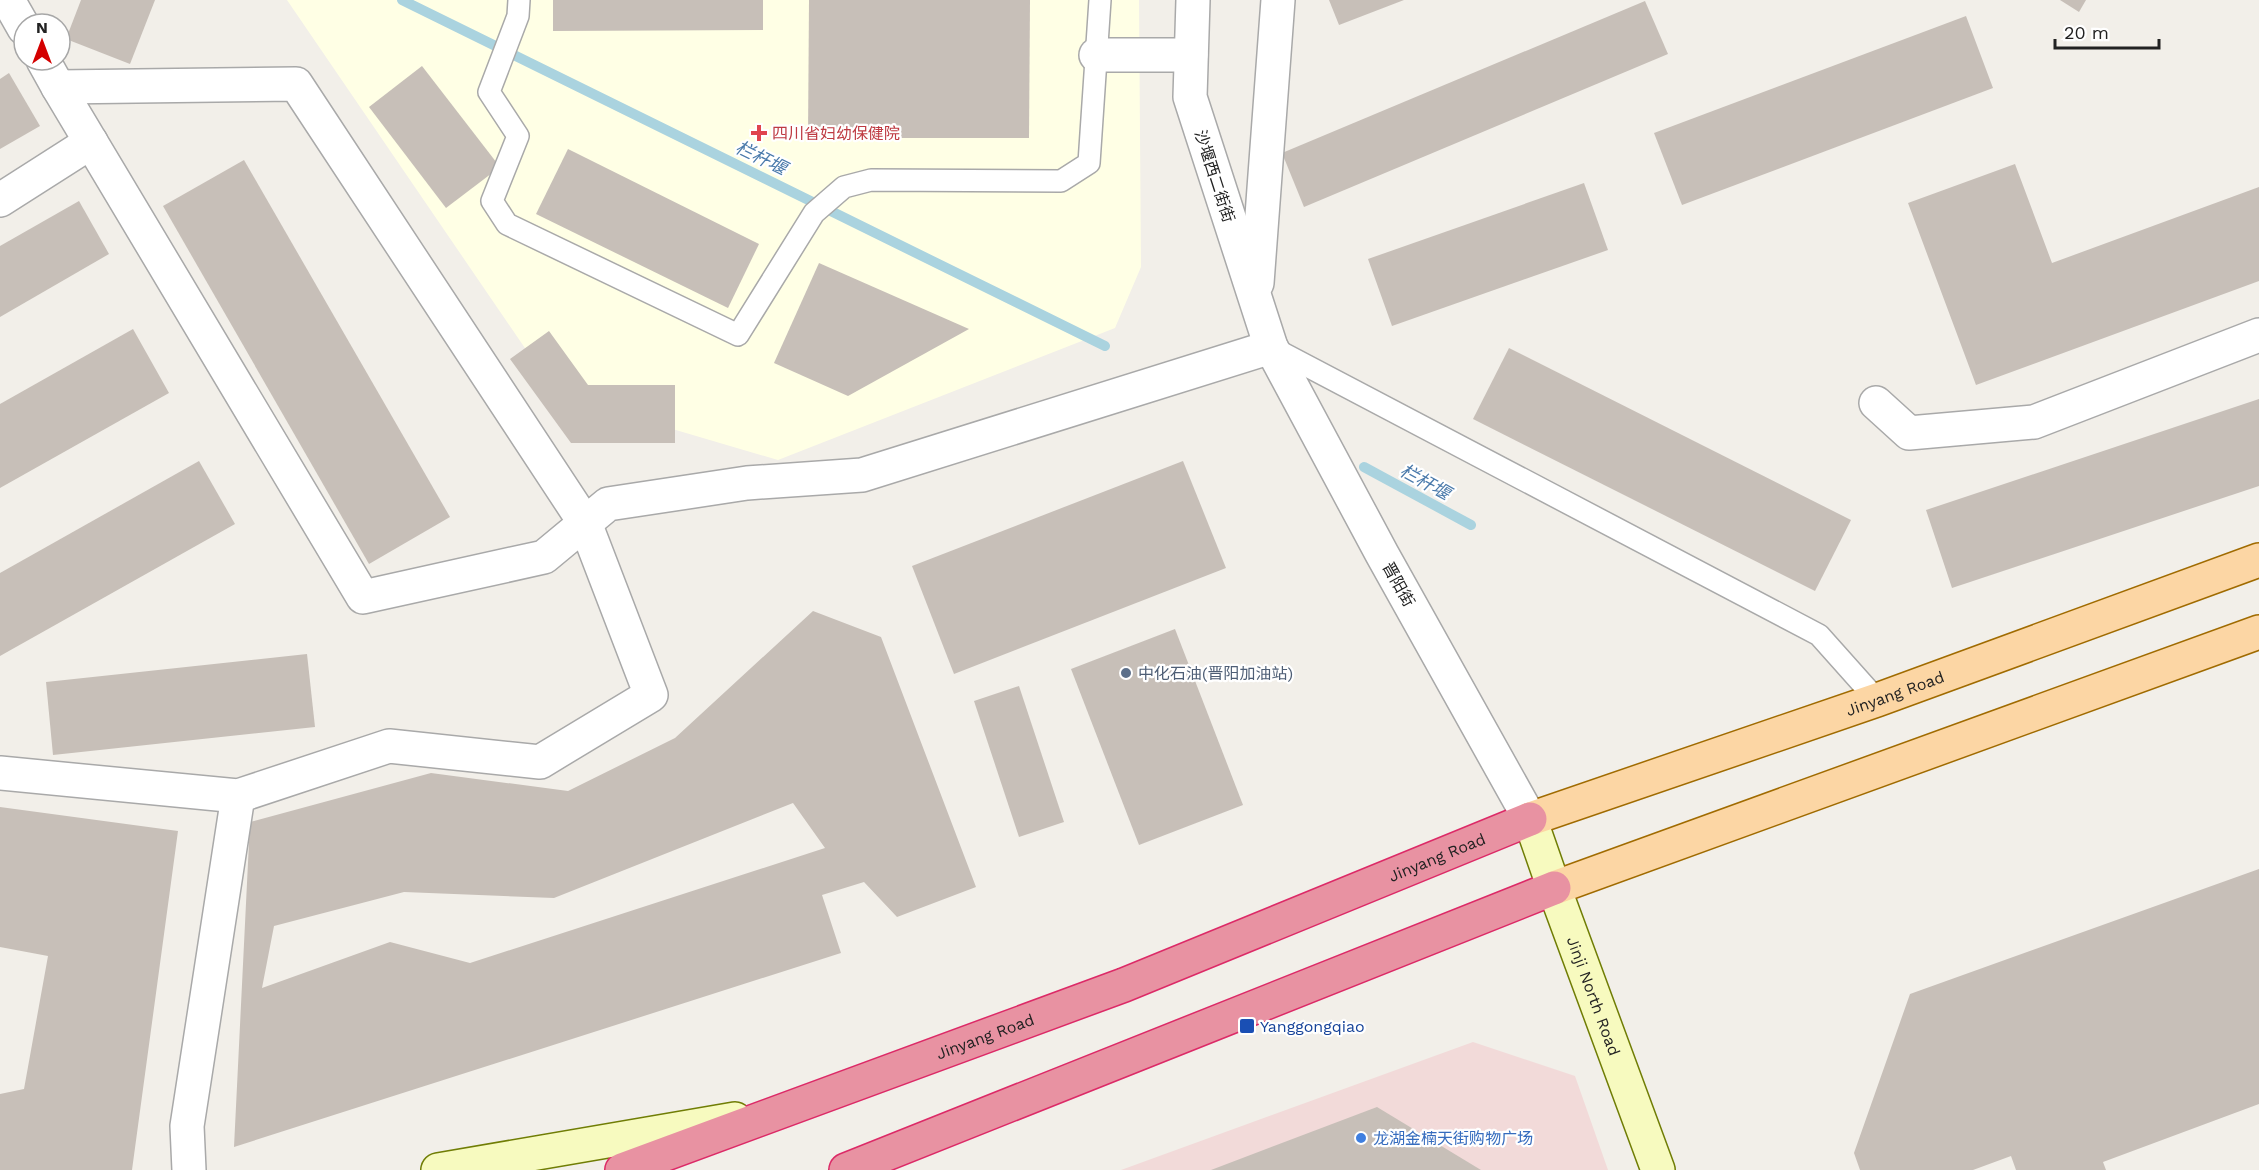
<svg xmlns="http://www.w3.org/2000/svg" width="2259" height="1170" font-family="'Work Sans','Noto Sans SC',sans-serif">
	<rect width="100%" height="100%" fill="#f2efe9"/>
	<path fill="#f2dad9" d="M1473 1042 1575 1076 1608 1170H1121Z"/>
	<path fill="#ffffe5" d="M287 0H1139L1141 267 1115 328 778 460 557 395Z"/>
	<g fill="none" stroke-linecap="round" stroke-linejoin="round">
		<g stroke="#aad3df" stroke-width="10">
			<path d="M402 0 1105 346"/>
			<path d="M1364 467 1471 525"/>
		</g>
	</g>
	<g fill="#c7bfb8" fill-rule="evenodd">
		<path d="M81 0H155L130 64 66 39Z"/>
		<path d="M553 0H763V30L553 31Z"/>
		<path d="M809 0H1030L1029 138H808Z"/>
		<path d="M1329 0H1404L1339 25Z"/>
		<path d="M2060 0H2086L2079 12Z"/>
		<path d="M1645 1 1668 54 1304 207 1282 153Z"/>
		<path d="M1966 16 1993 88 1682 205 1654 133Z"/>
		<path d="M422 66 500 167 446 208 369 107Z"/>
		<path d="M9 73 40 126 0 149V79Z"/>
		<path d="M568 149 759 244 728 308 536 214Z"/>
		<path d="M244 160 450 517 369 564 163 206Z"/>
		<path d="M2015 164 2052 263 2259 187V281L1976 385 1908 203Z"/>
		<path d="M1584 183 1608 250 1392 326 1368 259Z"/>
		<path d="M79 201 109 254 0 317V246Z"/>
		<path d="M819 263 969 329 848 396 774 363Z"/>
		<path d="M133 329 169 393 0 488V404Z"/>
		<path d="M549 331 588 385H675V443H571L510 359Z"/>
		<path d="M1509 348 1851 520 1815 591 1473 419Z"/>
		<path d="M2259 399V486L1952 588 1926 510Z"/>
		<path d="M199 461 235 524 0 656V573Z"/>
		<path d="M1183 461 1226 568 954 674 912 566Z"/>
		<path d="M813 611 881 637 976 887 897 917 864 882 822 895 841 953 234 1147 250 822 431 773 568 791 675 738ZM793 803 825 848 470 963 390 942 262 988 274 926 404 892 554 898Z"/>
		<path d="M1175 629 1243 805 1139 845 1071 669Z"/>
		<path d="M307 654 315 727 53 755 46 682Z"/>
		<path d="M1019 686 1064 822 1019 837 974 701Z"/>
		<path d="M0 807 178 831 132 1170H0V1094L24 1089 48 956 0 947Z"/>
		<path d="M2259 869V1104L2103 1162 2106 1170H2016L2011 1156 1973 1170H1860L1854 1153 1910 994Z"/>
		<path d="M1377 1107 1481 1170H1211Z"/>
	</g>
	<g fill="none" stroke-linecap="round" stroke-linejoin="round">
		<g stroke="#a9a9a9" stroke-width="24">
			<g id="lane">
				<path d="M519 0 518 16 489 92 518 136 492 201 507 224 738 335 814 213 844 187 871 180 1061 181 1089 163 1100 0"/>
				<path d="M1271 347 1819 635 1877 700"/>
			</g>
		</g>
		<g stroke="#a9a9a9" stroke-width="36">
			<g id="street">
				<path d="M8 0 24 28"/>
				<path d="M1193 0 1190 97 1271 347 1382 554 1530 819"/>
				<path d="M1096 55H1191"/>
				<path d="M58 87 363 597 544 557 608 504 747 483 862 475 1271 347"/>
				<path d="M0 200 91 142"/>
				<path d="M1257 283 1278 0"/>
				<path d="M1876 403 1909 433 2034 422 2259 335"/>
				<path d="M0 773 238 796 389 746 540 762 651 695 585 523 296 84 58 87 43 60"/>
				<path d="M189 1170 187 1126 238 796"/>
			</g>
		</g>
		<g stroke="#707d05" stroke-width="36">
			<g id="secondary">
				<path id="s1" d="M1530 819 1554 888 1658 1170"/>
				<path d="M438 1170 735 1119"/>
			</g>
		</g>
		<g stroke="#a06b00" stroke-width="36">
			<g id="primary">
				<path id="s2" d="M1530 819 1877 700 2259 560"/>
				<path d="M1554 888 2259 632"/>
			</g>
		</g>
		<g stroke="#dc2a67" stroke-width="36">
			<g id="highway">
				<path id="s3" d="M622 1170 1124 985 1530 819"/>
				<path d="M846 1170 1554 888"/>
			</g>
		</g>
		<use href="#lane" stroke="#fff" stroke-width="21"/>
		<use href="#street" stroke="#fff" stroke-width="33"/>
		<use href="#secondary" stroke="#f7fabf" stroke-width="33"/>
		<use href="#primary" stroke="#fcd6a4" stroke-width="33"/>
		<use href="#highway" stroke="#e892a2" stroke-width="33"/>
	</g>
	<path fill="#e0444e" stroke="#fff" stroke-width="2" d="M756 124h6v6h6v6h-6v6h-6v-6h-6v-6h6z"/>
	<circle fill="#5c6f8a" stroke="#fff" stroke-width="2" cx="1126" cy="673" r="6"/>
	<rect fill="#1a4fb4" stroke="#fff" stroke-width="2" x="1239" y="1018" width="16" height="16" rx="3"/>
	<circle fill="#3f7fe0" stroke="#fff" stroke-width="2" cx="1361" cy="1138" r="6"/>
	<g text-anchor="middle" stroke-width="4.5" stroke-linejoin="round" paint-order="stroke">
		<g font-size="16" fill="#be3a42" stroke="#fff" text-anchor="start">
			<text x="772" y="139">四川省妇幼保健院</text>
		</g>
		<g font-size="16" fill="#222" stroke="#fff">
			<text transform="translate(1215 176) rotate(72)" y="6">沙堰西二街街</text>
			<text transform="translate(1399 584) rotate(61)" y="6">晋阳街</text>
			<text dy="6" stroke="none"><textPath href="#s2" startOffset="386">Jinyang Road</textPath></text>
			<text dy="6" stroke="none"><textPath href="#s3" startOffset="873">Jinyang Road</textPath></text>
			<text dy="6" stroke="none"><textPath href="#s1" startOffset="188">Jinji North Road</textPath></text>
			<text dy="6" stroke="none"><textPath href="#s3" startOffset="387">Jinyang Road</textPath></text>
		</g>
		<g font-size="16" fill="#4e5e75" stroke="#fff" text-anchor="start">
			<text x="1138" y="679">中化石油(晋阳加油站)</text>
		</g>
		<g font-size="16" fill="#164399" stroke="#fff" text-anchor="start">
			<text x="1260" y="1032">Yanggongqiao</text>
		</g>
		<g font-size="16" fill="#366cbe" stroke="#fff" text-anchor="start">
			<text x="1373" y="1144">龙湖金楠天街购物广场</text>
		</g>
		<g font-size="18" font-style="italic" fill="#4a7aab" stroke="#fff">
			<text transform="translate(761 158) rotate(26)" y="6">栏杆堰</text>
			<text transform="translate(1425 482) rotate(29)" y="6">栏杆堰</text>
		</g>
	</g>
	<g transform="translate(42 42)"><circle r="28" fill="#ffffff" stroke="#a7a7a7" stroke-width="1.5"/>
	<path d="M0-4.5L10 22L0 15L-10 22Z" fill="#d40000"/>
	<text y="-9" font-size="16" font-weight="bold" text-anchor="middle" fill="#222222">N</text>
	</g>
	<path d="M2055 39v9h104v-9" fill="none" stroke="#222222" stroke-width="3"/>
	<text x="2064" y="39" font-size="18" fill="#222222" stroke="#ffffff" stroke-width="4.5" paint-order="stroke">20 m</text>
</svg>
